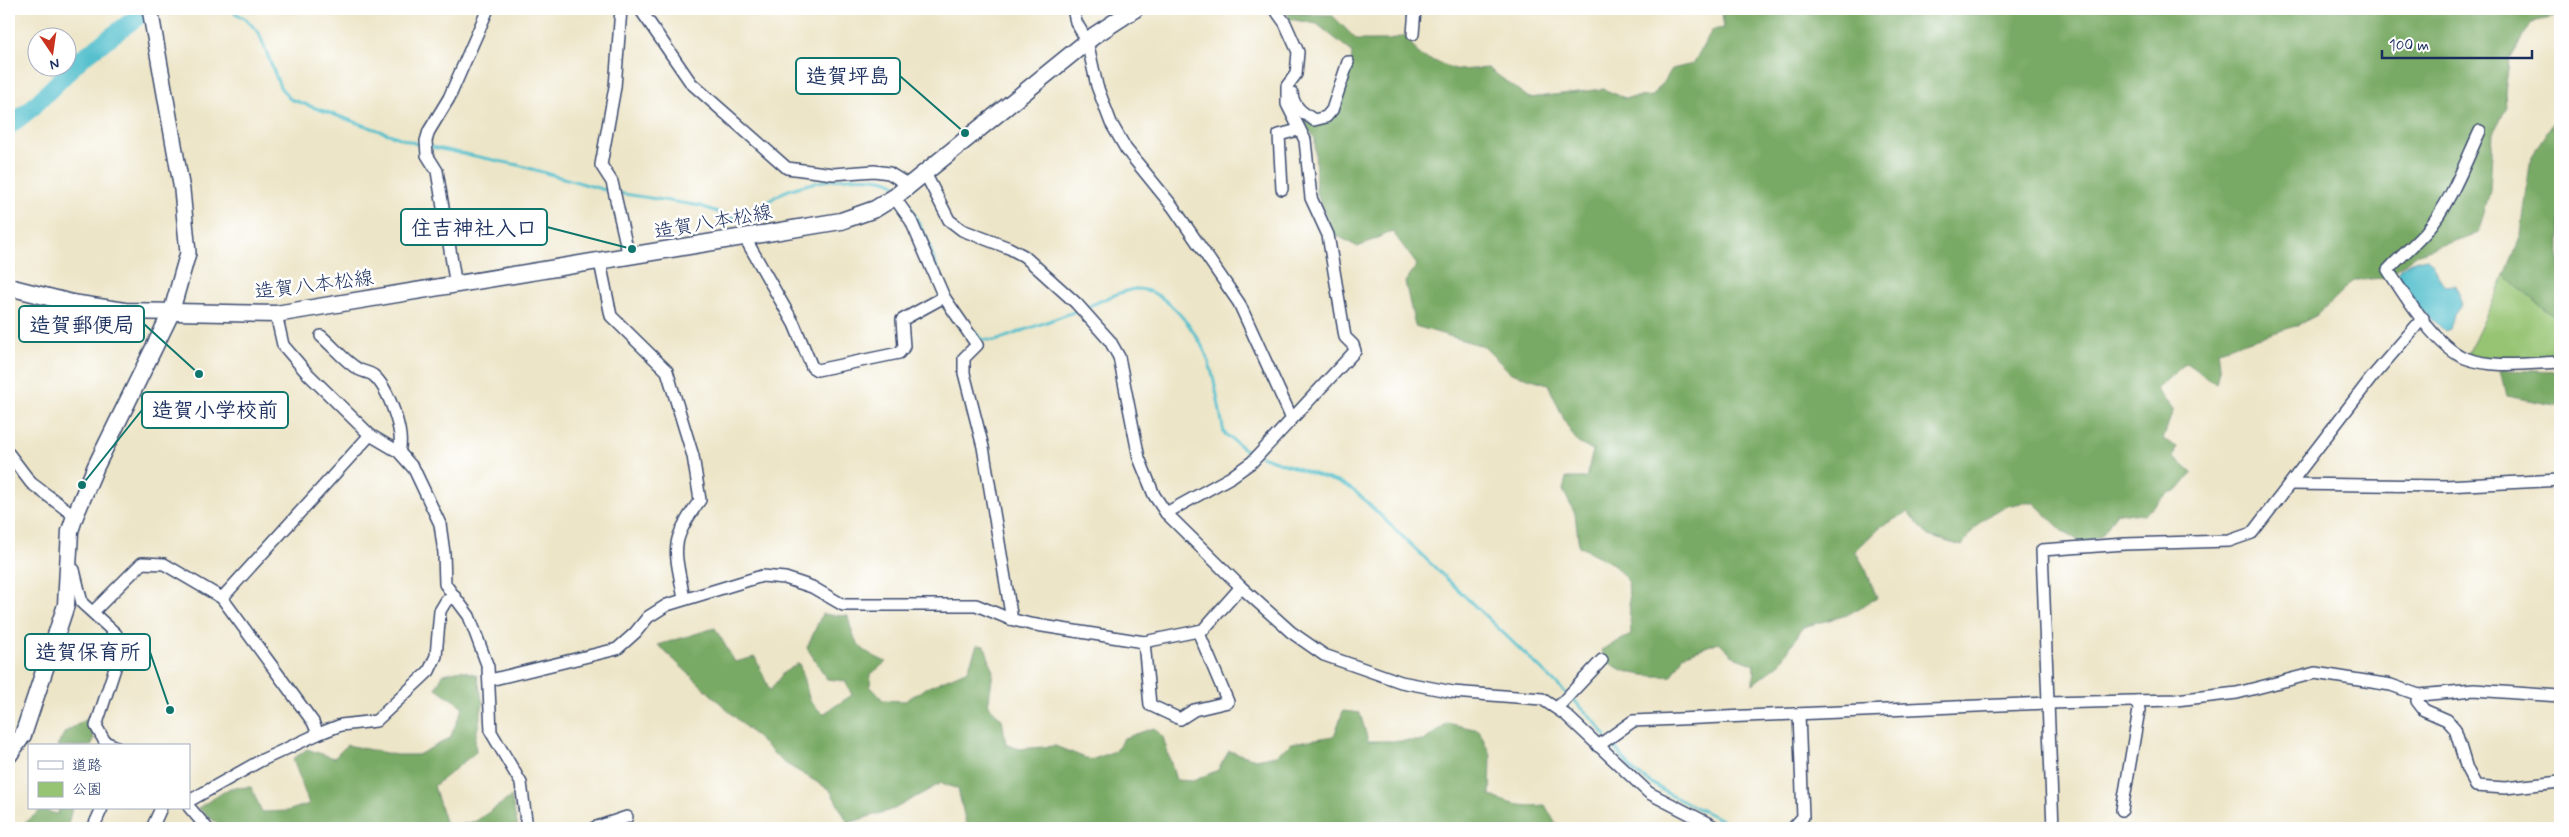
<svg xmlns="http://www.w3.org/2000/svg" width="2569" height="837" font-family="Mynerve,'Klee One',sans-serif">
	<rect width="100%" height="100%" fill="#fff"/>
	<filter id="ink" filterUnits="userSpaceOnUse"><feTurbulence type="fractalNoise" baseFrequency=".02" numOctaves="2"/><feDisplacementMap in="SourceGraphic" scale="10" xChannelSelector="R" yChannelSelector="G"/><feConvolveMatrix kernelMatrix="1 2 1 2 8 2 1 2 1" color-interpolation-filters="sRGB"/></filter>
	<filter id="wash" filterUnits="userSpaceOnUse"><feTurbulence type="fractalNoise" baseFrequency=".0096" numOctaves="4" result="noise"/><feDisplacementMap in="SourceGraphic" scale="20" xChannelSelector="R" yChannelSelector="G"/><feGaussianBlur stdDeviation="1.12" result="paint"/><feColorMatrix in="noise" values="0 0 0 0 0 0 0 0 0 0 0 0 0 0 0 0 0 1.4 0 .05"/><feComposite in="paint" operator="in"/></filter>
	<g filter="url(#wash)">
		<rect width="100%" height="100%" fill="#ede5c7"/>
		<path fill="#97c473" stroke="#597a68" d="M2505 275 2560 322V359L2495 361 2468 354Z"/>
		<g fill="#79aa65" stroke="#4a6c62">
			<path d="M1721 9H2560V16L2532 22 2509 60 2505 93 2506 109 2493 133 2490 191 2478 233 2419 253 2385 278 2354 280 2319 314 2296 326 2218 350 2220 365 2216 384 2186 363 2156 389 2173 410 2163 439 2177 447 2174 457 2192 473 2178 490 2168 493 2144 515 2117 512 2101 536 2084 543 2065 533 2034 503C2001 501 1978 519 1962 546L1928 536 1908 512 1880 527 1855 551 1866 570 1877 598 1847 615 1803 627 1780 663 1753 684 1754 664 1736 658 1719 642 1684 655 1672 676C1651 677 1609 675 1601 650L1631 635 1628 581 1613 564 1579 546 1575 514 1563 490 1566 478H1586L1593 451 1578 443 1566 424 1548 384 1511 373 1483 346 1415 326 1405 282 1417 265 1392 231 1358 247 1334 234 1316 193 1315 139 1304 121 1322 124 1335 116 1351 68 1352 52 1317 24 1289 19 1287 13 1332 15 1357 40H1390L1405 35 1420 56 1458 70 1488 68 1529 98 1603 89 1625 98 1653 96 1672 69 1693 64 1712 30 1724 28Z"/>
			<path d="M2560 112V322L2505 275 2521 235 2531 156Z"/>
			<path d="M2500 370 2560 372V406L2506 396Z"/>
			<path d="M822 614 848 616C854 645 860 650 886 662L871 674 870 686 883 700 905 701 926 688 968 670 977 645 985 646 993 672 988 706 1002 719 1006 744 1019 749 1055 746 1091 760 1115 751 1124 738 1154 728 1163 737 1176 780 1193 781 1218 770 1229 751 1256 759 1276 755 1292 743 1334 736 1343 711 1360 713 1368 741H1424L1447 723 1479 730 1491 756 1490 795C1509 805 1524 807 1545 805L1558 828H967L958 789 941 783 894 809 848 823 830 790 783 762 658 645 715 628 735 662 755 657 770 691 783 673 799 663 810 701 823 714 852 695 845 681 827 679 807 648Z"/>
			<path d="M461 670 477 675 483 704 475 740 476 752 434 786 447 828 476 821 511 797 518 828H223L198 808 230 788 251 787 262 812 287 811 309 804 293 759 307 749 334 758 347 745 396 755H418L450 738 463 707 436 688 443 674Z"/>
			<path d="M87 719 94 739 91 746H57L65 732Z"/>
			<path d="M59 808H72L67 828H19L41 810 58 814Z"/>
		</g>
		<path fill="#54c0cd" stroke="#387896" d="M2427 258C2438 266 2436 278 2445 286L2455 285 2462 304 2454 315 2450 329 2445 331 2412 301 2397 277C2400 264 2415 260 2427 258Z"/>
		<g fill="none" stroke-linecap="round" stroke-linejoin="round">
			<g stroke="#54c0cd" stroke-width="3">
				<path d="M228 9 246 19 259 33 280 87 290 99 417 144 518 165 612 192"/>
				<path d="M618 193 701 206 742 221C755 212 767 201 780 194 801 182 883 167 899 188"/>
				<path d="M904 195 927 239 937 268"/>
				<path d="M1085 308C1099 302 1119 291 1135 289 1165 287 1198 333 1207 357 1216 381 1219 408 1224 433L1244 449 1255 454"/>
				<path d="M974 331 981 339 995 341 1079 310"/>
				<path d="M1261 456 1343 484 1356 492 1592 718 1606 736"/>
				<path d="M1610 741 1634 772 1672 796 1720 819 1734 828"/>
			</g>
			<path stroke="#54c0cd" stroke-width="18" d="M9 126 32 108 82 58 148 9"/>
		</g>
	</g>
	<g filter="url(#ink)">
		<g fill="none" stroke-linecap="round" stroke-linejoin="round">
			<g stroke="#3a4a6e" stroke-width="14">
				<g id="minor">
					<path d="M621 9 615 87 601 165 612 182 629 257"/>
					<path d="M640 9 691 83 787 168 833 174 874 171 889 173 910 186"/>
					<path d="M1073 9 1076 22 1087 41 1097 86 1111 123 1126 149 1173 207 1239 303 1292 419"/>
					<path d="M1413 34 1415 9"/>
					<path d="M1292 93C1293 107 1303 113 1314 120L1326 117 1332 110 1348 62"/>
					<path d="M2480 131C2464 165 2451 202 2426 232 2414 245 2400 257 2388 270 2405 296 2436 347 2465 358 2494 369 2530 363 2560 362"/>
					<path d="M925 173 949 220 962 230 1009 248 1024 256 1076 303 1110 341 1119 357 1139 458 1154 495 1166 513 1241 587 1291 632 1324 655 1401 682 1453 692 1542 699 1566 715 1649 793 1717 828"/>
					<path d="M1282 189 1279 135 1298 130"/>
					<path d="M894 197 911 221 944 297 977 345 964 358V373L983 447 1011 614 1010 619"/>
					<path d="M745 238 794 324 812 367 817 370 899 353 904 347 902 320 944 297"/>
					<path d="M600 262 611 316 667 371 693 456 700 500C668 544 675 548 684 599"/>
					<path d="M456 286 437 171 427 155 426 141 429 131 449 98 488 9"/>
					<path d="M276 314 283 345 306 372 370 435 399 452 414 469 440 524 444 553 445 584 469 616 488 667 491 732 521 783 527 828"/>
					<path d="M321 336C333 346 345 362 358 369 363 372 369 372 373 375 388 387 405 433 399 452"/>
					<path d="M9 454 31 483 75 516"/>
					<path d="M2290 484 2446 486 2560 480"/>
					<path d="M1166 513 1231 477 1252 462 1355 351 1353 345 1345 337 1328 235 1311 198 1305 140 1287 104V86L1296 74 1298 52 1285 23 1275 9"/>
					<path d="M68 569 74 570 82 603 116 634V665L96 726 105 742 115 746"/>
					<path d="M222 598 370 435"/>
					<path d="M93 612 142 563 164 564 222 598 313 722 318 734"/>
					<path d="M1144 642 1150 705 1180 719 1194 710 1228 702 1198 631"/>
					<path d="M490 680 617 649 635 633 648 617 667 605 762 576 785 578 812 587 843 605H976L1010 619 1030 624 1144 642 1203 630 1241 587"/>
					<path d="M2419 695 2417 701 2424 710 2447 720 2455 729 2467 769 2476 786 2505 788 2560 782"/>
					<path d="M1557 708 1602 660"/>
					<path d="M1598 746 1633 721 2047 703 2176 700 2237 693 2315 673 2391 685 2419 695 2474 690 2560 696"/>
					<path d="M189 801 260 761 318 734 341 725 376 721 429 671 436 656 440 611 446 601 454 597"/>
					<path d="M189 807 207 828"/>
					<path d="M2122 810 2139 710 2137 701"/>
					<path d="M93 828 102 808"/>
					<path d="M152 828 161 808"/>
					<path d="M594 828 627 817"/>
					<path d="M1793 828 1803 817 1799 714"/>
					<path d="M2053 828 2042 550 2125 544 2229 541 2252 533 2372 377 2423 318"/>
				</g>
			</g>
			<g stroke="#3a4a6e" stroke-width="18">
				<path id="tertiary" d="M150 9 182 190 188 253 171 313"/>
			</g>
			<g stroke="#3a4a6e" stroke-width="19">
				<g id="secondary">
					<path d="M9 287 72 303 125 311 276 314 841 221 875 209 896 196 1095 35 1135 9"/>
					<path d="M9 755 23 735 66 605 70 531 75 516 96 466 171 313"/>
				</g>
			</g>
			<use href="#minor" stroke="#fff" stroke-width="11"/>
			<use href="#tertiary" stroke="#fff" stroke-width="15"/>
			<use href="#secondary" stroke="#fff" stroke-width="16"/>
		</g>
	</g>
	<g text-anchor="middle" stroke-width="5" stroke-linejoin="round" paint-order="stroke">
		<g font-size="20" fill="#1b2f5e" stroke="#fff">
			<text transform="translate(713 221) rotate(-10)" y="7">造賀八本松線</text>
			<text transform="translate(314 284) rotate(-7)" y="7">造賀八本松線</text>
		</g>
	</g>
	<path fill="none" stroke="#0f766e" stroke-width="2" d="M965 133L900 76M632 249L547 227M199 374L144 324M82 485L142 410M170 710L150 652"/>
	<g fill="#0f766e" stroke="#fff" stroke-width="2">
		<circle cx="965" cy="133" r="5"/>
		<circle cx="632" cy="249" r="5"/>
		<circle cx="199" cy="374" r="5"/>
		<circle cx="82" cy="485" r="5"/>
		<circle cx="170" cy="710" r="5"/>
	</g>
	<g fill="#fff" stroke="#0f766e" stroke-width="2">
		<rect x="796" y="58" width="104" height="36" rx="5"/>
		<rect x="401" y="209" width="146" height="36" rx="5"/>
		<rect x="19" y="306" width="125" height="36" rx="5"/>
		<rect x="142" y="392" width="146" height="36" rx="5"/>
		<rect x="25" y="634" width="125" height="36" rx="5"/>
	</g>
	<g font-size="21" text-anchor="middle" font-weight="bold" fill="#1b2f5e">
		<text x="848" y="83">造賀坪島</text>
		<text x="474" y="235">住吉神社入口</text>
		<text x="82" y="332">造賀郵便局</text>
		<text x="215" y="417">造賀小学校前</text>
		<text x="88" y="659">造賀保育所</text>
	</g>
	<rect width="2569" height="837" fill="none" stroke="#fff" stroke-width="30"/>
	<rect x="28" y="744" width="162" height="65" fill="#ffffff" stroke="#a4acbf"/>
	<rect x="38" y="761" width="25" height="8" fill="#ffffff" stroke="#a4acbf"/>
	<text x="72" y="770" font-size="15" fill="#1b2f5e">道路</text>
	<rect x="38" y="782" width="25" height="15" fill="#97c473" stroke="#a4acbf"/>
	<text x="72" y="794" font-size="15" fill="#1b2f5e">公園</text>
	<g transform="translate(52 52) rotate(167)"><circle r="24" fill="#ffffff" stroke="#a4acbf"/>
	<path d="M0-4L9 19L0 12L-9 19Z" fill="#c8321e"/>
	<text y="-8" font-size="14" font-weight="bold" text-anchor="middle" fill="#1b2f5e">N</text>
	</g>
	<path d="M2382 50v8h150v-8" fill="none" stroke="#1b2f5e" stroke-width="2.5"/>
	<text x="2389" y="50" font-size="15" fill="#1b2f5e" stroke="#ffffff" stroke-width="4" paint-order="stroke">100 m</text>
</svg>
